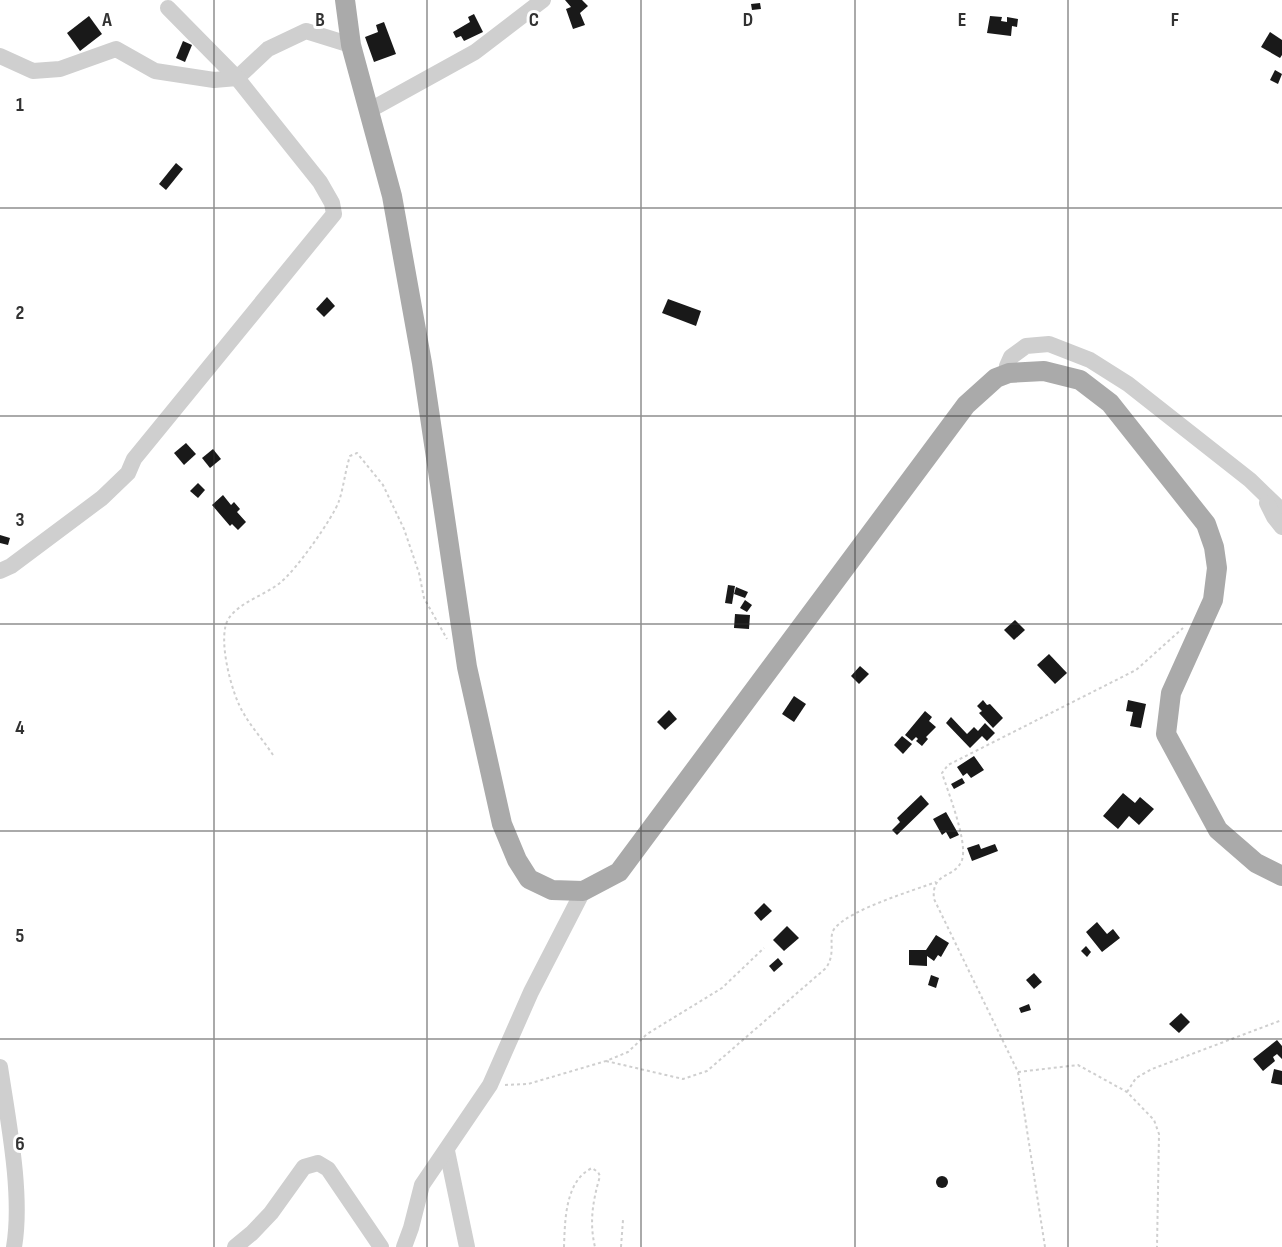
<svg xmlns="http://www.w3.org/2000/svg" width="1282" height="1247" font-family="'Sofia Sans Condensed',sans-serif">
	<rect width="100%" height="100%" fill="#fff"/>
	<g fill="#191919">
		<path d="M565 0H582L588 6 580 13 585 25 573 29 566 9 571 7Z"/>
		<path d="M760 3 761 9 752 10 751 4Z"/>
		<path d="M474 14 483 32 464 41 461 36 456 38 453 32 470 22 468 17Z"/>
		<path d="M89 16 102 34 80 51 67 33Z"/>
		<path d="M990 16 1002 17 1001 21 1007 22V17L1018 19 1017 27 1012 26 1011 36 987 33Z"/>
		<path d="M384 22 396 54 374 62 365 37 378 32 376 25Z"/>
		<path d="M1270 32 1282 40V55L1280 58 1261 47Z"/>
		<path d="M183 41 192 45 185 62 176 58Z"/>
		<path d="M1275 70 1282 74 1278 84 1270 80Z"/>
		<path d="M176 163 183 169 166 190 159 184Z"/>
		<path d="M327 297 335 306 324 317 316 309Z"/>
		<path d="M668 299 701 311 696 326 662 313Z"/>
		<path d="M186 443 196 454 184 465 174 453Z"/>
		<path d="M213 449 221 459 210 468 202 458Z"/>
		<path d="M198 483 205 490 198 498 190 491Z"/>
		<path d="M223 495 231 505 234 502 240 509 237 512 246 522 238 530 232 524 230 526 212 505Z"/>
		<path d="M0 535 10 538 8 545 0 543Z"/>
		<path d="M728 585 735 586 732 604 725 603Z"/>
		<path d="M736 587 748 592 745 598 734 594Z"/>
		<path d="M745 600 752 605 747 612 740 608Z"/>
		<path d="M735 614 750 615 749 629 734 628Z"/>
		<path d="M1015 620 1025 630 1014 640 1004 630Z"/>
		<path d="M1049 654 1067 673 1055 684 1037 665Z"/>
		<path d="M860 666 869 674 859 684 851 676Z"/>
		<path d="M794 696 806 704 794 722 782 714Z"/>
		<path d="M983 700 987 705 990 704 1003 718 993 728 979 713 982 711 977 706Z"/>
		<path d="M1128 700 1146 704 1141 728 1130 726 1133 712 1126 711Z"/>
		<path d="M669 710 677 719 665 730 657 722Z"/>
		<path d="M925 711 932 717 929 721 936 727 926 737 928 739 922 746 916 741 918 739 916 737 912 741 905 735Z"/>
		<path d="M951 717 967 734 974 727 978 731 985 723 995 733 987 741 982 736 970 748 946 723Z"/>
		<path d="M902 736 912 744 903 754 894 745Z"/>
		<path d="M974 756 984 770 971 778 967 773 963 776 957 767Z"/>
		<path d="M962 778 965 783 954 789 951 784Z"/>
		<path d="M1123 793 1135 803 1140 797 1154 809 1139 825 1129 816 1118 829 1103 816Z"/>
		<path d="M921 795 929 804 897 835 892 830 900 822 897 818Z"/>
		<path d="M946 812 959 835 950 839 946 832 942 835 933 819Z"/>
		<path d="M979 844 981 849 995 844 998 851 972 861 967 848Z"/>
		<path d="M764 903 772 911 761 921 754 913Z"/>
		<path d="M1097 922 1107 934 1113 929 1120 938 1102 952 1086 932Z"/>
		<path d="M787 926 799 938 784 951 773 940Z"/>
		<path d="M936 935 949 943 941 957 938 955 934 961 927 956V966L909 965V950H926Z"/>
		<path d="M1086 946 1091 952 1087 957 1081 951Z"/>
		<path d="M778 958 783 964 774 972 769 966Z"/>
		<path d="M1034 973 1042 982 1034 989 1026 980Z"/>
		<path d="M931 975 939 978 936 988 928 985Z"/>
		<path d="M1029 1004 1031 1010 1021 1013 1019 1008Z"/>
		<path d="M1181 1013 1190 1022 1179 1033 1169 1024Z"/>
		<path d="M1277 1040 1282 1046V1059L1277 1054 1273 1057 1275 1061 1263 1071 1253 1059Z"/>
		<path d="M1274 1069 1282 1071V1085L1271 1083Z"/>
		<circle cx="942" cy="1182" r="6"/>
	</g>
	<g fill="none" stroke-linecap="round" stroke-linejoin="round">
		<g stroke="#cfcfcf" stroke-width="2" stroke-dasharray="3 3" stroke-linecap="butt">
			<path d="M273 755C264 741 252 728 244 714 232 696 216 636 229 618 241 601 266 595 281 582 296 570 333 518 339 501 344 486 345 471 350 456L357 453 383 485 404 529 419 573 424 598 447 639"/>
			<path d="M606 1061 683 1079 707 1071 826 968C837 952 827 937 835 928 851 909 912 891 936 882"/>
			<path d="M1018 1072 1078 1065 1127 1092 1154 1120 1159 1134 1157 1247"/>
			<path d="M505 1085 528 1084 606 1061 628 1052 647 1034 722 988 764 948"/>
			<path d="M1127 1092 1136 1078 1152 1069 1282 1020"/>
			<path d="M564 1247C565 1220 565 1181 592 1168L598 1172 600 1176C593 1200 589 1222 595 1247"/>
			<path d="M621 1247 623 1220"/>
			<path d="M1045 1247 1018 1072 934 899C931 871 955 879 962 860 968 842 948 792 942 773L948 765 1136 670 1183 628"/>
		</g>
		<g stroke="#cfcfcf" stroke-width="16">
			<path d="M0 56 33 71 60 69 116 49 155 71 214 80 237 78 268 49 306 31 351 45"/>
			<path d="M370 110 475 52 543 0"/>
			<path d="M1009 373 1007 366 1011 357 1026 346 1049 344 1090 360 1128 384 1250 480 1282 511"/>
			<path d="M1267 503 1274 517 1282 527"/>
			<path d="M0 571 11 566 102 498 128 473 134 459 334 214 332 203 320 182 237 78 168 8"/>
			<path d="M0 1067C8 1120 23 1195 14 1247"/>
			<path d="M447 1151 467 1247"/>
			<path d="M235 1247 252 1233 271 1213 304 1167 318 1163 328 1169 381 1247"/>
			<path d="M404 1247 411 1228 422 1185 490 1085 531 992 583 891"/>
		</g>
		<path stroke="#aaa" stroke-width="20" d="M345 0 351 45 392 196 422 363 467 667 502 824 517 860 529 879 552 890 583 891 619 872 966 405 996 378 1009 373 1044 371 1080 380 1110 403 1206 524 1214 547 1217 568 1213 600 1171 693 1166 734 1218 830 1256 863 1282 876"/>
	</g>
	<path fill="none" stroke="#323232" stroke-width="1.5" stroke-opacity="0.55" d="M214 0V1247M427 0V1247M641 0V1247M855 0V1247M1068 0V1247M0 208H1282M0 416H1282M0 624H1282M0 831H1282M0 1039H1282"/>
	<g font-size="20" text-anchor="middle" font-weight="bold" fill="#323232" stroke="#fff" stroke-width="6" stroke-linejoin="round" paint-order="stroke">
		<text x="107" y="26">A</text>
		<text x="320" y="26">B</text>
		<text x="534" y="26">C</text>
		<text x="748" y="26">D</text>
		<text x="962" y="26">E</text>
		<text x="1175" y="26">F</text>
		<text x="20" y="111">1</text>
		<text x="20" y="319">2</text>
		<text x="20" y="526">3</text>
		<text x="20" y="734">4</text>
		<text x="20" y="942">5</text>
		<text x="20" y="1150">6</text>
	</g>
</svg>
